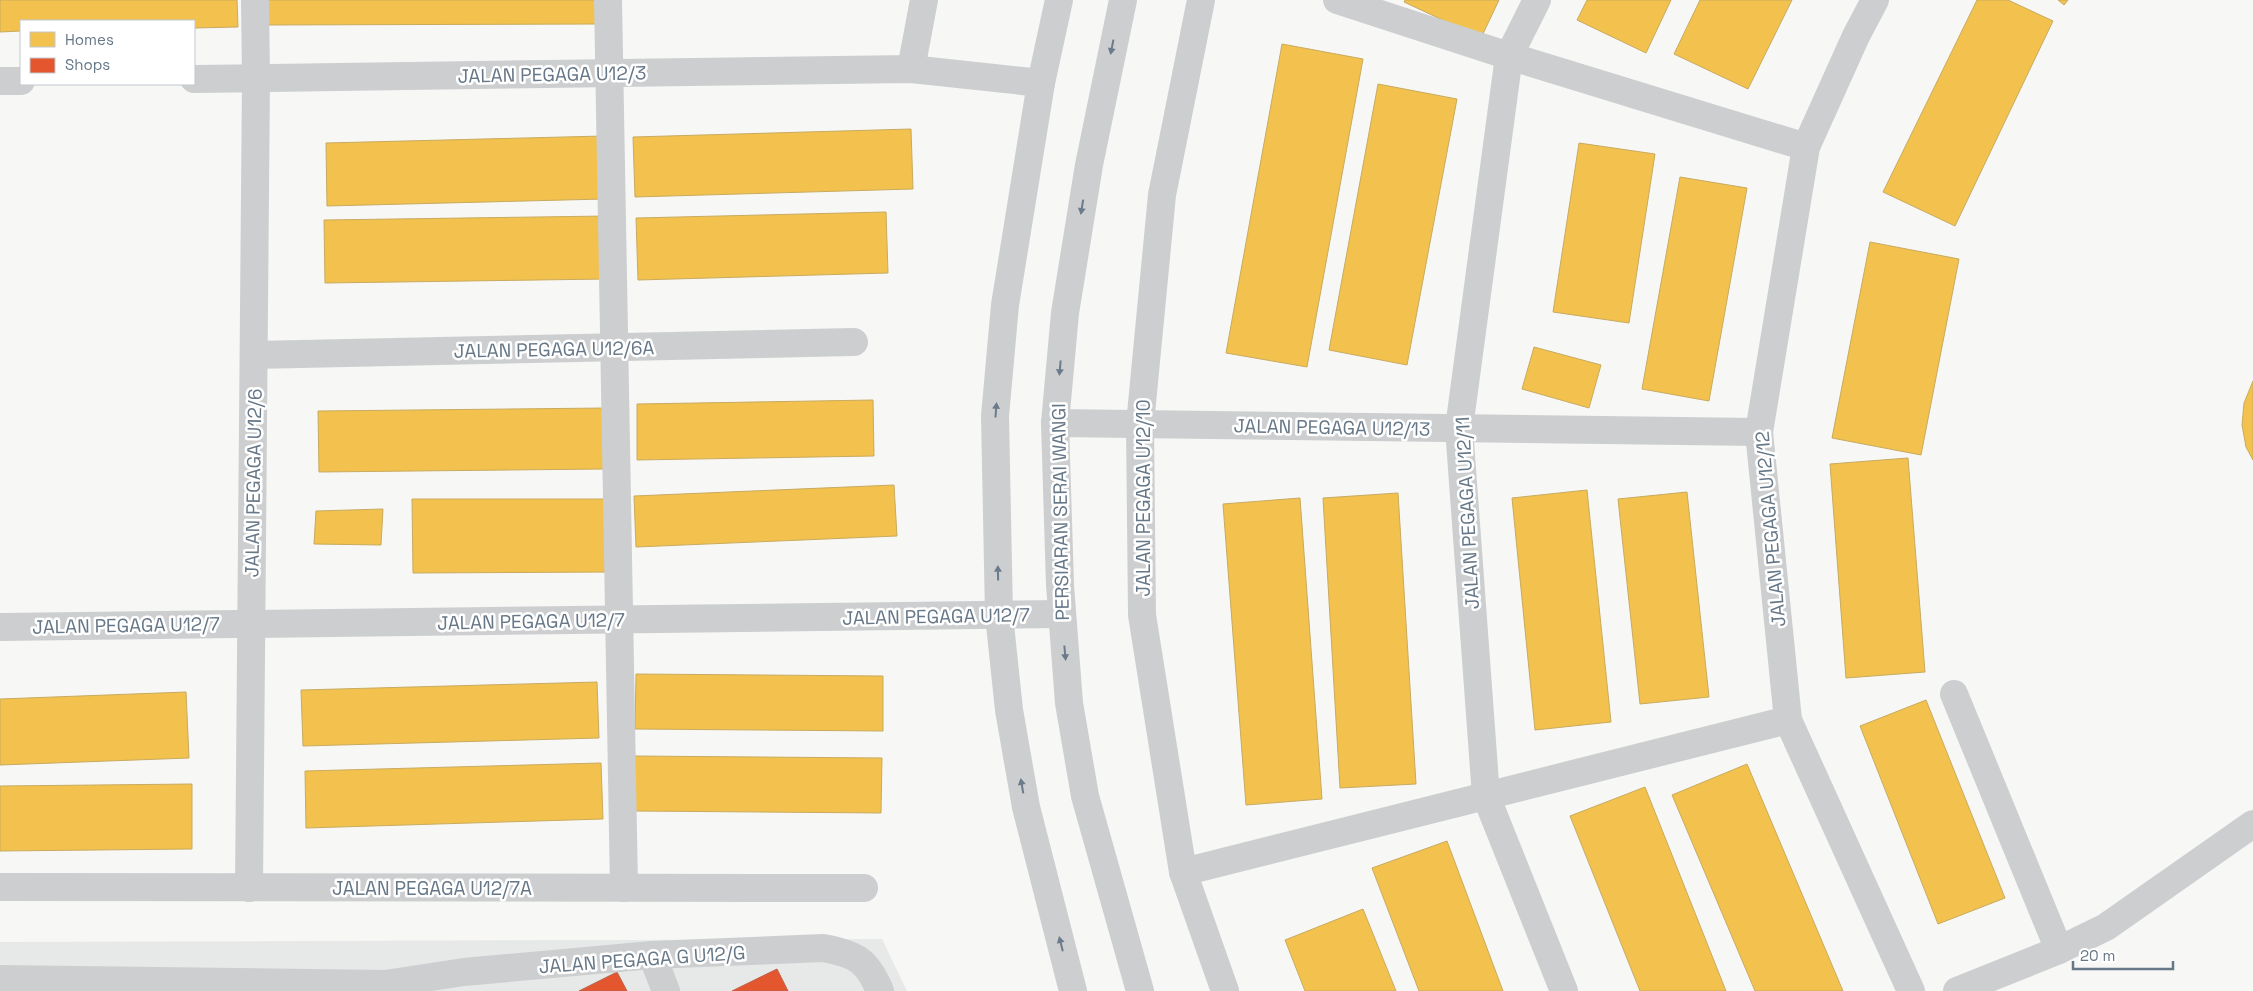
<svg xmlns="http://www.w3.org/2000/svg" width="2253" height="991" font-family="'Space Grotesk',sans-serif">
	<rect width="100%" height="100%" fill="#f7f7f6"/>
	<path fill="#e7e8e8" d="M882 939 907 991H0V942Z"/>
	<g fill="#f2c14e" stroke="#c8ab5f">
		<path d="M0 0H237L238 27 194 28V21H21V31L0 32Z"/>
		<path d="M262 0H597V24L262 25Z"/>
		<path d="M1405 0H1499L1481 38 1404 2Z"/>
		<path d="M1587 0H1671L1646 53 1577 20Z"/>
		<path d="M1700 0H1792L1748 89 1674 54Z"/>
		<path d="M1977 0H2008L2053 21 1955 226 1883 192Z"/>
		<path d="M2058 0H2068L2064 5Z"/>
		<path d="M1282 44 1363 59 1307 367 1226 353Z"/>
		<path d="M1378 84 1457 99 1407 365 1329 350Z"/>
		<path d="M911 129 913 189 635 197 633 137Z"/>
		<path d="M603 136 604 199 327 206 326 143Z"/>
		<path d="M1579 143 1655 154 1629 323 1553 312Z"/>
		<path d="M1680 177 1747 188 1709 401 1642 389Z"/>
		<path d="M886 212 888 273 638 280 636 218Z"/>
		<path d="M606 216 607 279 325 283 324 220Z"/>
		<path d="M1870 242 1959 259 1921 455 1832 438Z"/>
		<path d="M1534 347 1601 365 1589 408 1522 389Z"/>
		<path d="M2253 381V460L2246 447 2242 425 2244 403Z"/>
		<path d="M873 400 874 456 637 460V404Z"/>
		<path d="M605 408V469L319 472 318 411Z"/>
		<path d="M1908 458 1925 672 1846 678 1830 464Z"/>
		<path d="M894 485 897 536 636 547 634 496Z"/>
		<path d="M1587 490 1611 722 1535 730 1512 498Z"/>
		<path d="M1687 492 1709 697 1640 704 1618 499Z"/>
		<path d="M1398 493 1416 784 1340 788 1323 498Z"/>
		<path d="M1300 498 1322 799 1246 805 1223 504Z"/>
		<path d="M412 499H613L614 572 413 573Z"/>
		<path d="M383 509 381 545 314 544 316 511Z"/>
		<path d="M636 674 883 676V731L635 729Z"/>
		<path d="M597 682 599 738 303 746 301 690Z"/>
		<path d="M186 692 189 758 0 765V699Z"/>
		<path d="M1926 700 2005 898 1938 924 1860 726Z"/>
		<path d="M635 756 882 758 881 813 635 811Z"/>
		<path d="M601 763 603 819 306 828 305 771Z"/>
		<path d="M1747 764 1843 991H1755L1672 795Z"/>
		<path d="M192 784V849L0 851V786Z"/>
		<path d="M1645 787 1726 991H1640L1570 816Z"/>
		<path d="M1447 841 1503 991H1419L1372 868Z"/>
		<path d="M1363 909 1396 991H1305L1285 940Z"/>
	</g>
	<g fill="#e4572e" stroke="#be6149">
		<path d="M777 969 788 991H732Z"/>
		<path d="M617 972 627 991H579Z"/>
	</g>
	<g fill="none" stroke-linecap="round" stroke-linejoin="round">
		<g stroke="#cdcecf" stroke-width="28">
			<path d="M608 0 624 888"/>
			<path d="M1059 0 1041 83 1005 305 995 416 999 615 1009 710 1026 807 1073 991"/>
			<path d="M1123 0 1089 165 1065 313 1055 423 1060 585 1069 703 1085 796 1140 991"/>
			<path d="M1201 0 1162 195 1140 424 1142 615 1183 872 1225 991"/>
			<path d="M1337 0 1509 56 1806 147"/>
			<path d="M1537 0 1509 56 1459 428 1486 796 1564 991"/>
			<path d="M1875 0 1856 36 1806 147 1759 432 1788 720 1911 991"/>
			<path d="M911 69 924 0"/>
			<path d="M194 79 911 69 1041 83"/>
			<path d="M0 81H21"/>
			<path d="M254 355 854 342"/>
			<path d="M1055 423 1759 432"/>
			<path d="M0 627 1062 614"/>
			<path d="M1954 694 2059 950"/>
			<path d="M1183 872 1788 720"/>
			<path d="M0 887 864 888"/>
			<path d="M249 888 256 78 255 0"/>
			<path d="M652 955 666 991"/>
			<path d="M0 979 385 984 464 972 652 955 823 948C856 954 867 960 880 991"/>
			<path d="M1957 991 2059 950 2106 927 2253 824"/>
		</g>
	</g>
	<defs><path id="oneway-solid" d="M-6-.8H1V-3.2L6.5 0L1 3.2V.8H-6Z" transform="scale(1.25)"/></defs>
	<g fill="#6b7b8b">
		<use href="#oneway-solid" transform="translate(1112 47) rotate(101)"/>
		<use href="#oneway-solid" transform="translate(1082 207) rotate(99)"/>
		<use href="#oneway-solid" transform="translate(1060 368) rotate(95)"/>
		<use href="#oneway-solid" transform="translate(996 410) rotate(-86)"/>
		<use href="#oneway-solid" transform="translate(998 573) rotate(-91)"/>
		<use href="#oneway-solid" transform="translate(1065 653) rotate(85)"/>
		<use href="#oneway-solid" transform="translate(1022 786) rotate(-100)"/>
		<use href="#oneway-solid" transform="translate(1061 944) rotate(-104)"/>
	</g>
	<g text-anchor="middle" stroke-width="5" stroke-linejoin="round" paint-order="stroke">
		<g font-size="19" fill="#667787" stroke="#fff">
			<text transform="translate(552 74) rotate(-1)" y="7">JALAN PEGAGA U12/3</text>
			<text transform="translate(554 349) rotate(-1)" y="7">JALAN PEGAGA U12/6A</text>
			<text transform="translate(1332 427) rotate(1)" y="7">JALAN PEGAGA U12/13</text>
			<text transform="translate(253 483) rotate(-89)" y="7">JALAN PEGAGA U12/6</text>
			<text transform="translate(1143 498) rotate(-90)" y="7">JALAN PEGAGA U12/10</text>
			<text transform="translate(1060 512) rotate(-91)" y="7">PERSIARAN SERAI WANGI</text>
			<text transform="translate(1467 513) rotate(-93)" y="7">JALAN PEGAGA U12/11</text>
			<text transform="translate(1770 529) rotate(-95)" y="7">JALAN PEGAGA U12/12</text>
			<text transform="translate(936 616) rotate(-1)" y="7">JALAN PEGAGA U12/7</text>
			<text transform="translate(531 621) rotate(-1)" y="7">JALAN PEGAGA U12/7</text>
			<text transform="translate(126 625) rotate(-1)" y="7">JALAN PEGAGA U12/7</text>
			<text x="432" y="895">JALAN PEGAGA U12/7A</text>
			<text transform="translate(642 959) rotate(-4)" y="7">JALAN PEGAGA G U12/G</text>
		</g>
	</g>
	<rect x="20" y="20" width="175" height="65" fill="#ffffff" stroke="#c2c9cf"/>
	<rect x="30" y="32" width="25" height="15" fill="#f2c14e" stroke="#c2c9cf"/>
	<text x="65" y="45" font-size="15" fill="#667787">Homes</text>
	<rect x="30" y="58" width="25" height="15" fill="#e4572e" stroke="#c2c9cf"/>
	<text x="65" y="70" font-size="15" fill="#667787">Shops</text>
	<path d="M2073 961v8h100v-8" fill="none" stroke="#667787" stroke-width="2.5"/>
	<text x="2080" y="961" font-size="15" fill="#667787" stroke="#ffffff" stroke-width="4" paint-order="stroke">20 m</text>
</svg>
